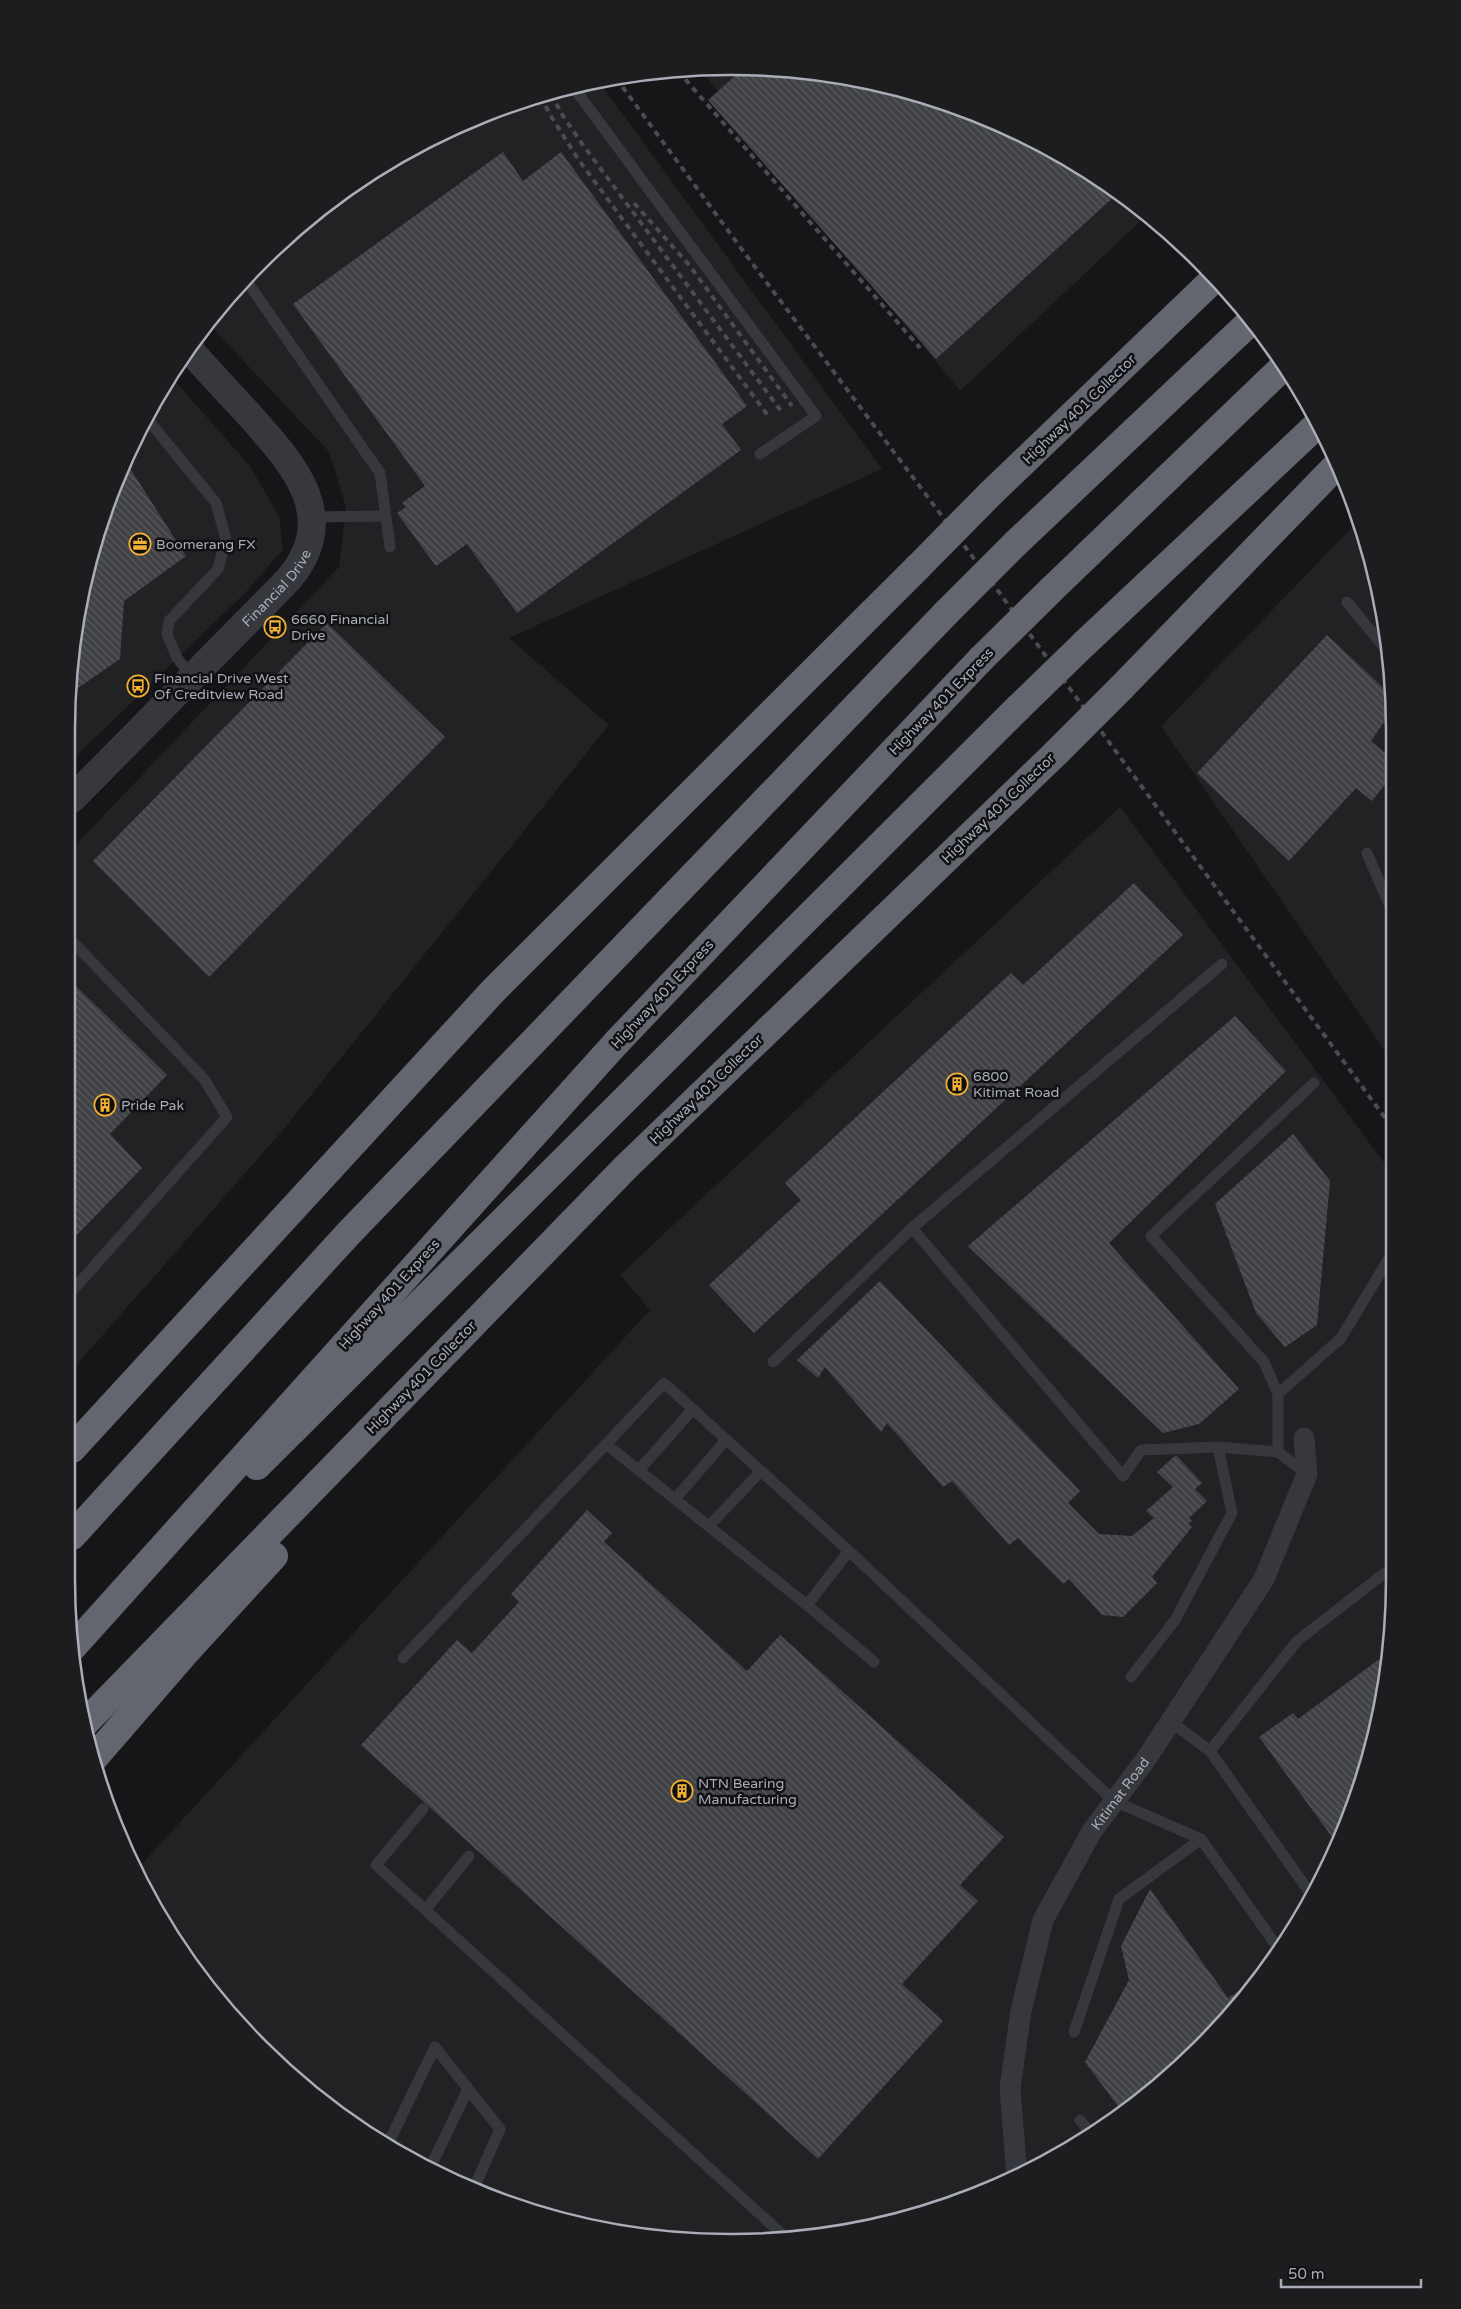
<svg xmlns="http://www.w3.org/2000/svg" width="1461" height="2309" font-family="'Varela Round',sans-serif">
	<defs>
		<pattern id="building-back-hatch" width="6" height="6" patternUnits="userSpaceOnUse" patternTransform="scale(1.25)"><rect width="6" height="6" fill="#404145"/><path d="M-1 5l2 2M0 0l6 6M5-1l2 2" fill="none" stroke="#595a5e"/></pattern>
	</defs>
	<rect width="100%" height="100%" fill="#161618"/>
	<g fill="#222225">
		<path d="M774 68 903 89 1025 135 1135 204 1147 215 960 391 701 70Z"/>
		<path d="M599 82 882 469 509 638 609 725 283 1130 72 1370V849L339 567 346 507 329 452 207 322 293 231 399 155 517 101Z"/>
		<path d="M173 379 250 466 279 516 283 549 246 592 72 760V644L117 476Z"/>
		<path d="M1358 521 1372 558 1393 687 1392 1061 1161 726Z"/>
		<path d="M1120 807 1391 1172 1389 1665 1344 1833 1257 1983 1169 2078 1100 2131 1024 2174 903 2220 730 2243 601 2230 517 2207 399 2154 326 2105 261 2048 178 1948 139 1867 650 1310 620 1275Z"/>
	</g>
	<g fill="url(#building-back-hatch)">
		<path d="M774 68 903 89 1025 135 1118 193 936 359 708 100 743 69Z"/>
		<path d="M503 152 523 181 561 152 747 406 722 424 741 450 517 613 467 544 436 566 397 513 406 507 402 503 425 486 293 304Z"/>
		<path d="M128 465 186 556 124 601 120 659 72 692V644L117 476Z"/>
		<path d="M327 623 445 737 209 977 93 861Z"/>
		<path d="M1327 635 1393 697V718L1384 722 1371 741 1393 760V774L1372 801 1356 788 1289 861 1197 773Z"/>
		<path d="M1134 883 1183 935 754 1333 709 1285 801 1200 785 1183 1011 973 1023 985Z"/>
		<path d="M72 982 167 1075 110 1134 142 1168 72 1240Z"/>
		<path d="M1235 1016 1286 1071 1109 1243 1239 1389 1199 1424 1163 1433 968 1246Z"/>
		<path d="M1293 1134 1330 1181 1317 1325 1285 1347 1256 1313 1215 1204Z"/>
		<path d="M880 1281 1080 1491 1068 1503 1099 1534 1132 1536 1154 1518 1146 1511 1173 1487 1157 1472 1176 1455 1202 1483 1195 1489 1207 1501 1189 1518 1192 1521 1188 1524 1192 1527 1152 1577 1157 1583 1123 1617 1102 1615 1069 1579 1063 1584 1018 1538 1009 1545 952 1481 943 1487 887 1423 881 1432 825 1367 818 1378 797 1360Z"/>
		<path d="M587 1510 612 1533 604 1542 747 1671 780 1635 1004 1837 960 1885 978 1901 902 1984 943 2021 818 2159 361 1745 457 1640 472 1653 519 1602 511 1594Z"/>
		<path d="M1389 1652V1665L1346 1827 1332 1837 1259 1737 1293 1713 1298 1719Z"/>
		<path d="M1150 1889 1228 1998 1260 1978 1169 2078 1123 2113 1085 2062 1129 1980 1121 1946Z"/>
	</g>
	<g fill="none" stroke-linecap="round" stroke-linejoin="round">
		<g stroke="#37383d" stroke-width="11">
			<path d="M574 88 816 416 760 454"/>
			<path d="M246 280 380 473 390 547"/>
			<path d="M149 421 216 503 226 539 218 569 169 621 167 634 177 658 192 676"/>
			<path d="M311 517 386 516"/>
			<path d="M1347 602 1388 652"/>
			<path d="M1367 853 1392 911"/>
			<path d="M72 941 204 1079 227 1117 72 1291"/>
			<path d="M912 1228 1123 1476 1141 1450 1218 1447 1232 1513 1175 1620 1131 1677"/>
			<path d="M773 1362 912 1228 1222 964"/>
			<path d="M1278 1394 1341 1338 1391 1255"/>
			<path d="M606 1444 807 1605"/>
			<path d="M1218 1447 1278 1452 1307 1474"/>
			<path d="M1278 1452V1394L1264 1362 1151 1236 1314 1083"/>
			<path d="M639 1470 693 1409"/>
			<path d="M675 1499 726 1440"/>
			<path d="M709 1526 761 1471"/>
			<path d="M849 1551 1114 1801 1201 1839 1278 1948"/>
			<path d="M403 1658 664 1383 849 1551 807 1605 874 1662"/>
			<path d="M1170 1721 1210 1751"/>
			<path d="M423 1809 376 1865 784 2236"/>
			<path d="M1310 1893 1210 1751 1297 1641 1390 1569"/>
			<path d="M426 1909 469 1856"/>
			<path d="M1074 2032 1119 1899 1201 1839"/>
			<path d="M1080 2120 1092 2135"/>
			<path d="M387 2146 435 2047 500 2129 474 2188"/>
			<path d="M430 2168 468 2089"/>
		</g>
		<path stroke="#37383d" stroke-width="21" id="s1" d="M1017 2177 1010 2088 1021 2011 1043 1920 1092 1831 1146 1759 1264 1579 1307 1474 1304 1438"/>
		<path stroke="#37383d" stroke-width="28" id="s2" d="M72 799 288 580C341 518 295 466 252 418 231 395 210 373 190 350"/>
		<g stroke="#63666e" stroke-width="28">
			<path d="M990 494 1215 278"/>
			<path d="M1016 543 1250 322"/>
			<path d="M1052 589 1281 369"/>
			<path d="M1085 643 1318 424"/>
			<path d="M1121 688 1337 465"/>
			<path d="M72 1449 493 991 918 567"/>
			<path d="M257 1466 1019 707"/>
			<path d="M72 1536 348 1234 947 612"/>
			<path d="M72 1648 616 1043 982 658"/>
			<path d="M85 1723 626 1167 1056 753"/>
			<path d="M94 1758 185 1653 274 1556"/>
		</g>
		<g stroke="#4a4c52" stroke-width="4" stroke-dasharray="6 5" stroke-linecap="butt">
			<path d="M678 71 920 348"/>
			<path d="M616 78 746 255 990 580 1391 1126"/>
			<path d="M551 94 563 116 583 145 781 411"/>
			<path d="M541 96 549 113 578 159 769 417"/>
			<path d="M634 203 690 266 792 406"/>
		</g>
		<g stroke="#63666e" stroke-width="28">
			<path d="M918 567 990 494"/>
			<path d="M947 612 1016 543"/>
			<path d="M982 658 1052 589"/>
			<path d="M1019 707 1085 643"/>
			<path d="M1056 753 1121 688"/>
		</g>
	</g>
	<defs>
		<g id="office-ring" transform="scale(1.125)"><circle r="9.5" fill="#111113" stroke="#f2b134" stroke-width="1.5"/><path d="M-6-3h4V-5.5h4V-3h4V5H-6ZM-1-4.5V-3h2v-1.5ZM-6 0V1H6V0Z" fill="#f2b134"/></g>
		<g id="bus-ring" transform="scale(1.125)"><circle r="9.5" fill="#111113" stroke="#f2b134" stroke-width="1.5"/><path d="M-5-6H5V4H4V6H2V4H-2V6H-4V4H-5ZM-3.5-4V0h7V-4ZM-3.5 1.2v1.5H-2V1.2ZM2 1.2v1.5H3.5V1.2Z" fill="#f2b134"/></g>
		<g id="building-ring" transform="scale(1.125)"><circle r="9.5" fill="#111113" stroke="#f2b134" stroke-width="1.5"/><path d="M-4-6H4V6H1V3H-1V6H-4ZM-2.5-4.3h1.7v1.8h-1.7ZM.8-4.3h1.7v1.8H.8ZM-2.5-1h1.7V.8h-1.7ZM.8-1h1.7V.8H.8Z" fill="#f2b134"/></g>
	</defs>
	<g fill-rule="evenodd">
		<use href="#office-ring" x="140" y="544"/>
		<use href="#bus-ring" x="275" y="627"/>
		<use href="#bus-ring" x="138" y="686"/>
		<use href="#building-ring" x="957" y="1084"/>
		<use href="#building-ring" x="105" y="1105"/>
		<use href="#building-ring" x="682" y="1791"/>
	</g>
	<g text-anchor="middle" stroke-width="5" stroke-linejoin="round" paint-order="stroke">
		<g font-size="14" fill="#a8adb8" stroke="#111113">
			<text transform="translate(1079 409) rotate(-44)" y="5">Highway 401 Collector</text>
			<text dy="5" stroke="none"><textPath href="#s2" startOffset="294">Financial Drive</textPath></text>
			<text transform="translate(941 701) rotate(-46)" y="5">Highway 401 Express</text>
			<text transform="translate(998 808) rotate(-44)" y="5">Highway 401 Collector</text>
			<text transform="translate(662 994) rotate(-47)" y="5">Highway 401 Express</text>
			<text transform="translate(706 1089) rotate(-44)" y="5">Highway 401 Collector</text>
			<text transform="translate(389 1294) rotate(-48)" y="5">Highway 401 Express</text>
			<text transform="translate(421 1377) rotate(-46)" y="5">Highway 401 Collector</text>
			<text dy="5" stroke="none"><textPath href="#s1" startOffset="409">Kitimat Road</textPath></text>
		</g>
		<g font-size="14" fill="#a8adb8" stroke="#111113" text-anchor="start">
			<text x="156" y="549">Boomerang FX</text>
			<text x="291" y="624">6660 Financial<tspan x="291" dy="16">Drive</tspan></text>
			<text x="154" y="683">Financial Drive West<tspan x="154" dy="16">Of Creditview Road</tspan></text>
			<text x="973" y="1081">6800<tspan x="973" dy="16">Kitimat Road</tspan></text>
			<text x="121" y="1110">Pride Pak</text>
			<text x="698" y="1788">NTN Bearing<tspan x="698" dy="16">Manufacturing</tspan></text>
		</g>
	</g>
	<path d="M0 0H1461V2309H0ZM730 75H731A655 655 0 0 1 1386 730V1579A655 655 0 0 1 731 2234H730A655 655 0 0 1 75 1579V730A655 655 0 0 1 730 75Z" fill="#1d1d20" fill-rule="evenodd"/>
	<path fill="none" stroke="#a8adb8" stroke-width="2.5" d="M730 75H731A655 655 0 0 1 1386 730V1579A655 655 0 0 1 731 2234H730A655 655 0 0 1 75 1579V730A655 655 0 0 1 730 75Z"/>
	<path d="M1281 2279v8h140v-8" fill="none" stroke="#a8adb8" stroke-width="2.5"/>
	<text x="1288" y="2279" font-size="15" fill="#a8adb8" stroke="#111113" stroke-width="4" paint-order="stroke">50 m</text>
</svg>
